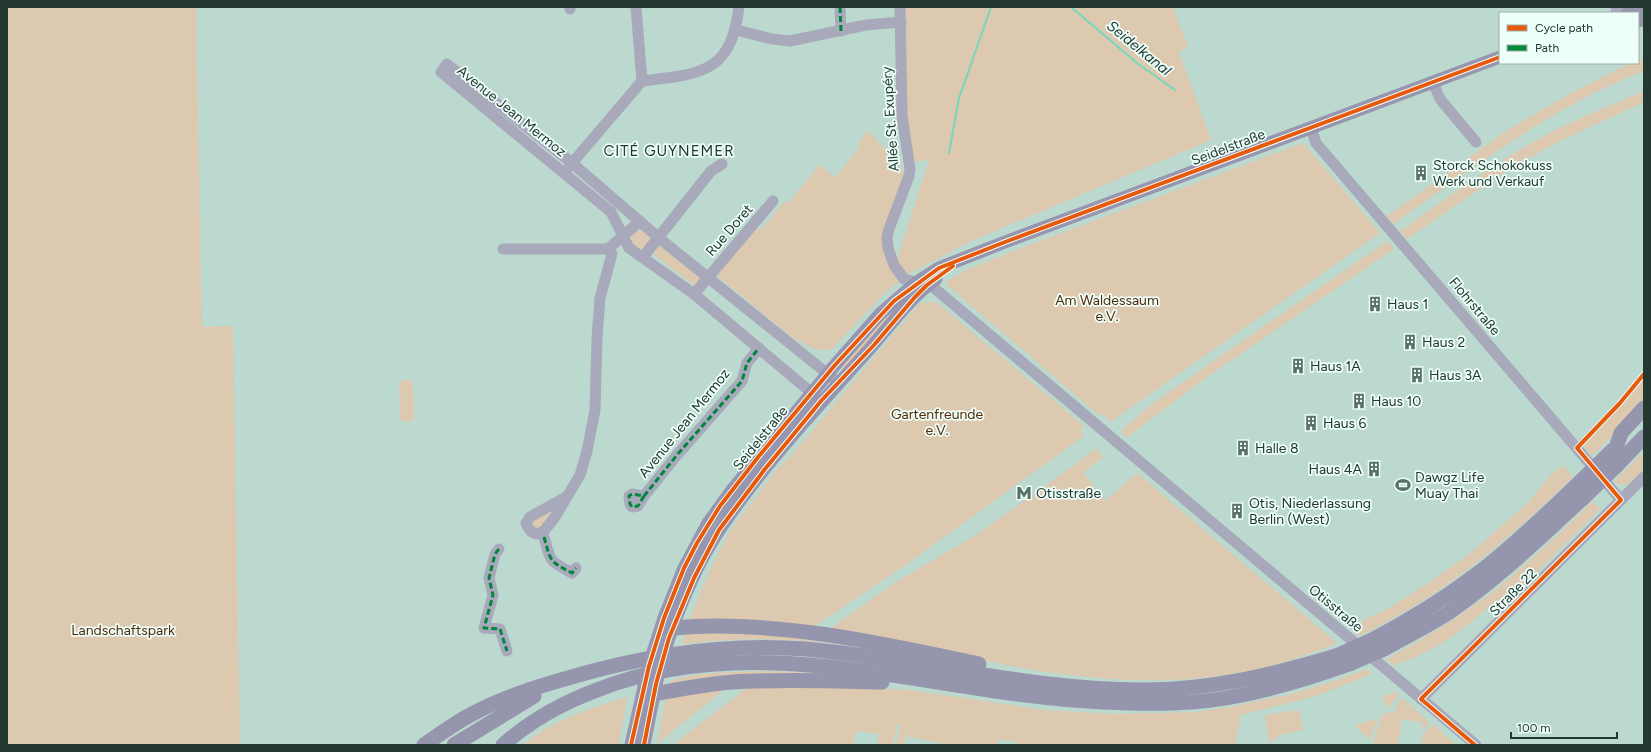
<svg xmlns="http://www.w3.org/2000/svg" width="1651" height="752" font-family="Figtree,sans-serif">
	<rect width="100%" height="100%" fill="#bcd9cf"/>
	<g fill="#ddc8b0">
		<path d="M7 7H196L202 327 233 326 240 745H7Z"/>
		<path d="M904 7H1173L1188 47 1179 52 1211 140 969 242 905 276 896 263 929 160 914 162 907 133Z"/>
		<path d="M1644 58V71C1552 106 1474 168 1393 224L1387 216 1509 129 1571 93 1626 65 1631 63H1638V60Z"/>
		<path d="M1644 91V102L1556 143 1503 173 1407 239 1400 231C1446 199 1490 166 1539 139 1573 120 1609 106 1644 91Z"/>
		<path d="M868 130 907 175 886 230 900 281 888 290 831 350C815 350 810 348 798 339L797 341 716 275 753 229 763 228 784 202H789L819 165 835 177 859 148V142Z"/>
		<path d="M1303 143 1380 233 1110 422 1104 415H1099L946 284 947 281 966 270 1013 251Z"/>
		<circle cx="640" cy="240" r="9"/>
		<path d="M1387 241 1394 249 1210 375 1126 438 1121 431 1150 405Z"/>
		<path d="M658 245 701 278 695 286 652 253Z"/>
		<path d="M936 302 1085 427 1080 430 1084 436 904 566 812 628 689 620 709 572 730 531 777 469 789 458 920 303Z"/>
		<path d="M899 305 845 371 839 366 882 317Z"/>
		<path d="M1644 379V403L1592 456 1584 446 1622 405Z"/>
		<path d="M402 380H410L413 383 414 418 411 422 403 421 400 419 399 384Z"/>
		<path d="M1096 448 1103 457 1083 473 1106 500 1137 473 1337 643C1233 687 1138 687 1028 669L828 630 896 582 976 535 1080 461Z"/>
		<path d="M1644 452V469L1627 485 1617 484 1614 481Z"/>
		<path d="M1563 465 1573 477C1507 541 1443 596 1359 636L1354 631 1364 620 1389 608 1425 585 1468 555 1528 503 1549 476Z"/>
		<path d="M1593 501 1600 509 1494 615 1487 608C1464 631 1425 657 1393 665L1387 659C1420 641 1452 621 1483 599 1522 570 1558 535 1593 501Z"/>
		<path d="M557 506 540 528 534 529 533 521Z"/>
		<path d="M685 633H766L846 645C791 638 737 637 682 644Z"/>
		<path d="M1366 669 1372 674 1316 696 1241 715 1235 745H1016L1017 742 999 739 997 745H949L906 736 904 745H896L900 725 897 724 893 745H877L879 734 856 731 853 745H673L752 684 910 690 1045 710 1115 714 1195 712 1230 707 1291 694 1340 679Z"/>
		<path d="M769 671 814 673 669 687 671 680C703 671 736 672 769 671Z"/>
		<path d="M727 687 657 744 666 696Z"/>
		<path d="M1395 692 1399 696 1387 708 1382 697Z"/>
		<path d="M627 697 619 745H523C553 720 591 708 627 697Z"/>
		<path d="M1402 698 1429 722 1422 732V723L1402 719 1400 727H1402L1397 745H1372L1382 715 1385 713 1396 711 1397 704Z"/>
		<path d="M1299 710 1303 730 1280 735 1269 744 1265 715Z"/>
		<path d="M1378 718 1370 740 1354 725Z"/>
		<path d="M1433 724 1456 745H1457H1421L1424 734Z"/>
	</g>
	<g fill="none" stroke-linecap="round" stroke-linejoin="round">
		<g stroke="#74d8bb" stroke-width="2">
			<path d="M1071 7 1137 63 1175 90"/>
			<path d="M949 153 959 98 991 7"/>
		</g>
		<g stroke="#a8a9bb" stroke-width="11">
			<path d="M570 7V9"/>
			<path d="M840 7 841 31"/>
			<path d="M900 7 902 116 910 169 909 176 889 229 887 237 888 248 894 265 904 279 933 287 1476 745"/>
			<path d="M1616 7 1617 13"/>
			<path d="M736 30 772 39 790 41 866 25 901 22"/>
			<path d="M642 81C700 74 731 74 739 7"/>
			<path d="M1433 82 1440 99 1476 142"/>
			<path d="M1311 128 1316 143 1621 500"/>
			<path d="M567 169 642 81 636 7"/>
			<path d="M503 249H608L640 221"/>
			<path d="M643 257 711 171 722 164"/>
			<path d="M694 294 773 201"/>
			<path d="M819 399 694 294 629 248 611 212 441 72 447 64 572 163 659 238 834 379"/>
			<path d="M644 496 638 506 632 507 630 504 629 496 632 494 644 496 677 455 742 381 747 363 759 348"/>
			<path d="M566 497 530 517 526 523C529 530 531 533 538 534L544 531 555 517 580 475 587 451 595 410 597 338 600 298 612 254 608 249"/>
			<path d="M544 537C551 562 549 561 572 573L576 568"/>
			<path d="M499 549 495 554 489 578 493 595 484 628 500 629 507 651"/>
			<path d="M1421 699 1644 477"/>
		</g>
		<g stroke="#9795af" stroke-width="13">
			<path d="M1627 13 1644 7"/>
			<path d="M1638 21 1644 19"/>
			<path d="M666 647C679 607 696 565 720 529 762 466 815 410 865 354 888 329 908 299 936 279"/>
			<path d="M654 649 664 618 684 568 708 523 732 490 835 365 880 314 917 282 939 268 1005 242 1500 57"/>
			<path d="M631 745 644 687"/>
			<path d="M644 745 656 684"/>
		</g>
		<g stroke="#9695ae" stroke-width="15">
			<path d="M1617 445 1621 433 1644 408"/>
			<path d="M1617 465 1644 437"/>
			<path d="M673 628C773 619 881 643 979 664"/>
			<path d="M1374 639C1410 620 1444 599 1477 574 1513 547 1545 515 1577 485"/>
			<path d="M1384 649C1405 637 1428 626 1448 613 1497 579 1540 538 1583 498"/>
			<path d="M654 694C680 689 706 684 733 682 782 679 832 681 882 682"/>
			<path d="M424 745C440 734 455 723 472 714 502 698 535 687 568 678 645 655 725 643 806 649 920 659 1032 691 1147 690 1213 689 1273 675 1336 656"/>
			<path d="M454 745 534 696"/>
			<path d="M503 745C531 720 562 703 597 690 763 625 934 695 1102 702 1148 704 1197 705 1242 695 1280 687 1316 676 1352 663"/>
		</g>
		<g stroke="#9795af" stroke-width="13">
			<path d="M656 684 666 647"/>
			<path d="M644 687 654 649"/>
		</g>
		<g stroke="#9695ae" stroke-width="15">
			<path d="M1577 485 1613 450"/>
			<path d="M1583 498 1617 465"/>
			<path d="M1336 656 1374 639"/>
			<path d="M1352 663 1384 649"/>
		</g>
		<g stroke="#00873e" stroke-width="3" stroke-dasharray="6 3" stroke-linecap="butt">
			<path d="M840 7 841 31"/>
			<path d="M644 496 638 506 632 507 630 504 629 496 632 494 644 496 677 455 742 381 747 363 759 348"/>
			<path d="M544 537C551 562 549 561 572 573L576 568"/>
			<path d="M499 549 495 554 489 578 493 595 484 628 500 629 507 651"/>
		</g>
		<g stroke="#eefef8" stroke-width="6">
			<g id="cycleway">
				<path d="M631 745 649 666 664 618 684 568 697 543 720 506 759 456 835 365 894 301 939 268 1005 242 1500 57"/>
				<path d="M644 745 656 684 669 638 694 578 719 530 765 469 821 401 874 345 915 297 927 285 953 266"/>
				<path d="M1475 745 1421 699 1621 500 1577 448 1620 403 1644 374"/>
			</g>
		</g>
		<use href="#cycleway" stroke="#e8590c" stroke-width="4"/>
	</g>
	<defs>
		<g id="building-bare" transform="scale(1.2)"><path d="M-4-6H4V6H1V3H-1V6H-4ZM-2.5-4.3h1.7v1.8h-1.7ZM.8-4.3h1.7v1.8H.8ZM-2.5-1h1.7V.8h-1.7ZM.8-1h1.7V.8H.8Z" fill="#587068" stroke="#eefef8" stroke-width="2.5" paint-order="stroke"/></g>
		<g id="stadium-bare" transform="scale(1.2)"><path d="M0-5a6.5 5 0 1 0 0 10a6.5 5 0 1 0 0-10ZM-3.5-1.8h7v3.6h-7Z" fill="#587068" stroke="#eefef8" stroke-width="2.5" paint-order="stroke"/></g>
		<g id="metro-bare" transform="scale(1.2)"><path d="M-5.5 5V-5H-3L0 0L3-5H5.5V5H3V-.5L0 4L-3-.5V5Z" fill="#587068" stroke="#eefef8" stroke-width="2.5" paint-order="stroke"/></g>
	</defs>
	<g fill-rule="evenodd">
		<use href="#building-bare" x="1421" y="173"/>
		<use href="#building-bare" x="1375" y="304"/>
		<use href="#building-bare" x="1410" y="342"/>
		<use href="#building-bare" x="1298" y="366"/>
		<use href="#building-bare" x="1417" y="375"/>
		<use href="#building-bare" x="1359" y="401"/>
		<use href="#building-bare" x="1311" y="423"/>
		<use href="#building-bare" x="1243" y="448"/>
		<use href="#building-bare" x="1374" y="469"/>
		<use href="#stadium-bare" x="1403" y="485"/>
		<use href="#metro-bare" x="1024" y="493"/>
		<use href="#building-bare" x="1237" y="511"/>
	</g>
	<g text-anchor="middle" stroke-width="3.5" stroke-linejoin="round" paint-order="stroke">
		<g font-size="14" fill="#223831" stroke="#eefef8">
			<text transform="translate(512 111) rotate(39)" y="5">Avenue Jean Mermoz</text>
			<text transform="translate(890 119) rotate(-94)" y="5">Allée St. Exupéry</text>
			<text transform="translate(1228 147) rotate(-21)" y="5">Seidelstraße</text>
			<text transform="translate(729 230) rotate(-49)" y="5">Rue Doret</text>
			<text transform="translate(1475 306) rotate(50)" y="5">Flohrstraße</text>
			<text transform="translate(684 423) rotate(-51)" y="5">Avenue Jean Mermoz</text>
			<text transform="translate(760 438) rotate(-51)" y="5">Seidelstraße</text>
			<text transform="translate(1513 592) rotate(-45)" y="5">Straße 22</text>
			<text transform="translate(1336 608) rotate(40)" y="5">Otisstraße</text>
		</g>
		<g font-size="14" fill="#223831" stroke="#eefef8" text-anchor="start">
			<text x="1433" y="170">Storck Schokokuss<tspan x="1433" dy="16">Werk und Verkauf</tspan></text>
			<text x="1387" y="309">Haus 1</text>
			<text x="1422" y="347">Haus 2</text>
			<text x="1310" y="371">Haus 1A</text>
			<text x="1429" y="380">Haus 3A</text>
			<text x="1371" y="406">Haus 10</text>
			<text x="1323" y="428">Haus 6</text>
			<text x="1255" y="453">Halle 8</text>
			<text x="1362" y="474" text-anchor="end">Haus 4A</text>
			<text x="1415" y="482">Dawgz Life<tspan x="1415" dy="16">Muay Thai</tspan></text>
			<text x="1036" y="498">Otisstraße</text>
			<text x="1249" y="508">Otis, Niederlassung<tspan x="1249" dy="16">Berlin (West)</tspan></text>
		</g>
		<g font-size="14" fill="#54290b" stroke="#eefef8">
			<text x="1107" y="305">Am Waldessaum<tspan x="1107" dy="16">e.V.</tspan></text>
			<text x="937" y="419">Gartenfreunde<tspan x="937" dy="16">e.V.</tspan></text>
			<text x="123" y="635">Landschaftspark</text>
		</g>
		<g font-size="15" font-style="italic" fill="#213d34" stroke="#eefef8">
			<text transform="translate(1139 48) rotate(39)" y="5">Seidelkanal</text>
		</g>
		<g font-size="15" letter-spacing="1" fill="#223831" stroke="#eefef8">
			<text x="669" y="156">CITÉ GUYNEMER</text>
		</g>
	</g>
	<rect width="1651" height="752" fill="none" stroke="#223831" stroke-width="16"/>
	<rect x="1499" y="12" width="140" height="52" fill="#eefef8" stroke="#9cafa8"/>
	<rect x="1507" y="25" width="20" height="6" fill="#e8590c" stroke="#9cafa8"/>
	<text x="1535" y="32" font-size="12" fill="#223831">Cycle path</text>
	<rect x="1507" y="45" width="20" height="6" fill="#00873e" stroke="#9cafa8"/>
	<text x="1535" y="52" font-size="12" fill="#223831">Path</text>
	<path d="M1511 732v6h106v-6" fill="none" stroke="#223831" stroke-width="2"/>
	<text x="1517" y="732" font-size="12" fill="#223831" stroke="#eefef8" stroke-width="3" paint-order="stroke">100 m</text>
</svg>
